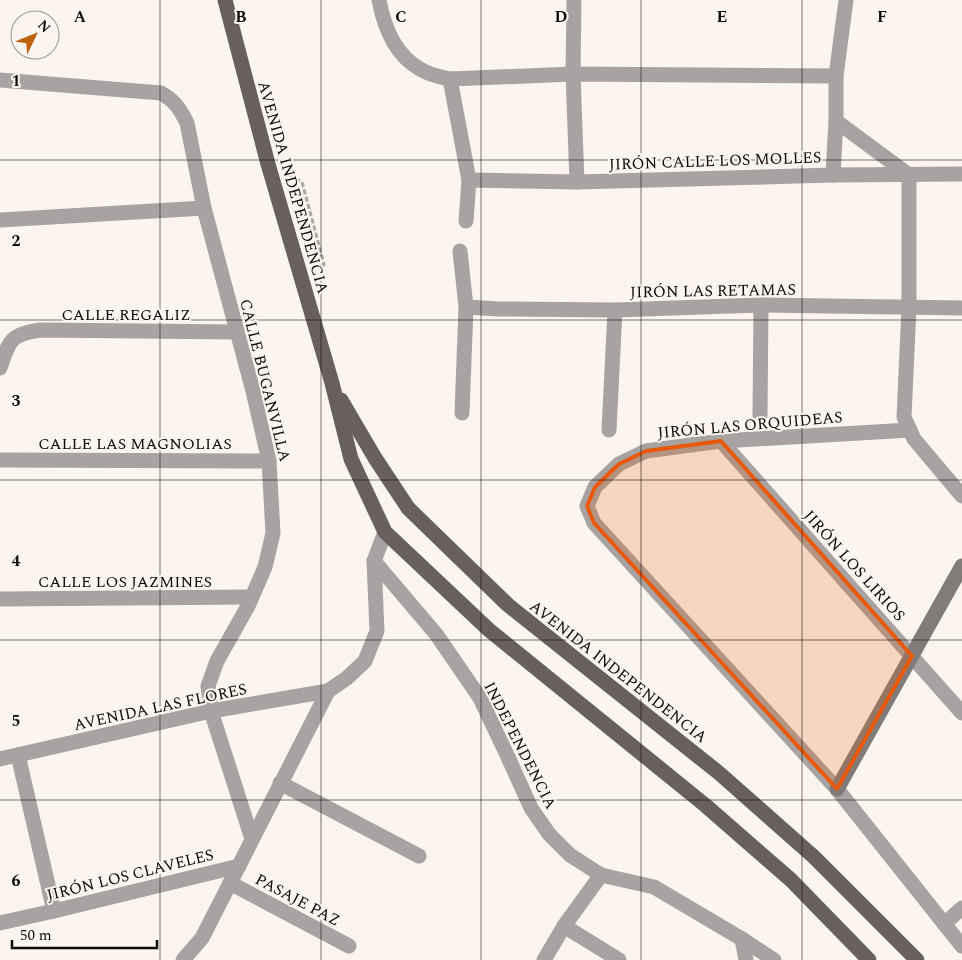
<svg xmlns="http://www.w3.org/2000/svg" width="962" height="960" font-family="Spectral,serif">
	<rect width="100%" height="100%" fill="#fbf4ef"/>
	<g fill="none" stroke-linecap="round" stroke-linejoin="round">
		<path stroke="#ada8a4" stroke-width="3" stroke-dasharray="5 2.5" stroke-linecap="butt" d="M289 175 302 182 324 264 319 277"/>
		<g stroke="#a7a3a2" stroke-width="15">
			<path d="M379 0C384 27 395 55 420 69 429 75 440 77 450 79L573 74 836 76"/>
			<path d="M574 0 573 74 577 182"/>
			<path d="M450 79 469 180 466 221"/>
			<path d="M0 80 161 93C175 101 180 109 187 123L204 208 253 391 269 461 273 533 265 567 248 606 217 661 208 686 211 711 252 839"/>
			<path d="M836 121 909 175V307L904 417 914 439 962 496"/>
			<path d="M833 175 836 121V76L846 0"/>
			<path d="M469 180 577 182 833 175 962 174"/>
			<path d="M0 220 204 208"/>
			<path d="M460 251 466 307 462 413"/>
			<path d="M466 307 499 309 615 310 761 305 962 308"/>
			<path d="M0 368C9 341 10 334 41 330L237 332"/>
			<path d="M760 416 761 305"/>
			<path d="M609 430 615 310"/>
			<path d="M910 430 721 441 646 451 619 464 595 487 587 506 594 523 837 789 962 946"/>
			<path d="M721 441 962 713"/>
			<path d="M0 460 269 461"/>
			<path d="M374 561 436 634 480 698 508 757 531 808 549 834 570 855 601 875 654 887 742 939 774 960"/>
			<path d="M0 599 251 597"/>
			<path d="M18 755 54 911"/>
			<path d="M0 759 211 711 328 691"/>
			<path d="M280 783 419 856"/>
			<path d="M230 883 349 946"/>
			<path d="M0 923 54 911 239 866"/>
			<path d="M944 924 962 908"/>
			<path d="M564 926 619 960"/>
			<path d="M742 939 746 960"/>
			<path d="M183 960 202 938 328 691 347 678 365 661 377 631 374 561 385 532"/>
			<path d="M544 960 564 926 601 875"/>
		</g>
		<path stroke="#817c7a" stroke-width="15" d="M837 789 962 566"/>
		<g stroke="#67605e" stroke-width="15">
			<path d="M225 0 268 164 332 383 351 459 385 532 489 630 705 805 791 880 869 960"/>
			<path d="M341 400 375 458 408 508 508 605 719 773 814 857 917 960"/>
		</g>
	</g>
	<path fill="#e8590c" fill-opacity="0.2" stroke="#e8590c" stroke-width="4" stroke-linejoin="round" d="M721 441 912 656 837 789 594 523 587 506 595 487 619 464 646 451Z"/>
	<path fill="none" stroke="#0d0b09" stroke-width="1" stroke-opacity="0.55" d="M160 0V960M321 0V960M481 0V960M641 0V960M802 0V960M0 160H962M0 320H962M0 480H962M0 640H962M0 800H962"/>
	<g text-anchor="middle" stroke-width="4" stroke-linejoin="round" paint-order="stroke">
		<g font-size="16" fill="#0d0b09" stroke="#fbf4ef">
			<text transform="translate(715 160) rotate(-2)" y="6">JIRÓN CALLE LOS MOLLES</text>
			<text transform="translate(294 187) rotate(74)" y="6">AVENIDA INDEPENDENCIA</text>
			<text transform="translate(713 290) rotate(-1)" y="6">JIRÓN LAS RETAMAS</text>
			<text x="126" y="320">CALLE REGALIZ</text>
			<text transform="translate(266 380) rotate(76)" y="6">CALLE BUGANVILLA</text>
			<text transform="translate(750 424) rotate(-5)" y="6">JIRÓN LAS ORQUIDEAS</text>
			<text x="135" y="449">CALLE LAS MAGNOLIAS</text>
			<text transform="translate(855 565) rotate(48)" y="6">JIRÓN LOS LIRIOS</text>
			<text x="125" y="587">CALLE LOS JAZMINES</text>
			<text transform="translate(619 671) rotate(38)" y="6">AVENIDA INDEPENDENCIA</text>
			<text transform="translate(160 706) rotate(-12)" y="6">AVENIDA LAS FLORES</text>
			<text transform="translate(521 745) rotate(63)" y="6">INDEPENDENCIA</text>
			<text transform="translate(130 874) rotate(-14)" y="6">JIRÓN LOS CLAVELES</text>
			<text transform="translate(298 899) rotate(28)" y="6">PASAJE PAZ</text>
		</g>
	</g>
	<g font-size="16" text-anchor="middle" font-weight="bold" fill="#0d0b09" stroke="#fbf4ef" stroke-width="4" stroke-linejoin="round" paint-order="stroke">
		<text x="80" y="22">A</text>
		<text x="241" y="22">B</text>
		<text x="401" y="22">C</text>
		<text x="561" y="22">D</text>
		<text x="722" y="22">E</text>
		<text x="882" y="22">F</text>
		<text x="16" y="86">1</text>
		<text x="16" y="246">2</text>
		<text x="16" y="406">3</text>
		<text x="16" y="566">4</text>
		<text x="16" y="726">5</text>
		<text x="16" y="886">6</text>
	</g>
	<g transform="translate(35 35) rotate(47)"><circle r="24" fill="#fbf4ef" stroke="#9c9793"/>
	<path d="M0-4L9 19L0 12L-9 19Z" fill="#bd610b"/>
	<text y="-8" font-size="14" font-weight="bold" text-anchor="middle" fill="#0d0b09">N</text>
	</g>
	<path d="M12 940v8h145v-8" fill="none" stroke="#0d0b09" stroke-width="2.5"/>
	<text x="20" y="940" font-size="15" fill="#0d0b09" stroke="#fbf4ef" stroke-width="4" paint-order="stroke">50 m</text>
</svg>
